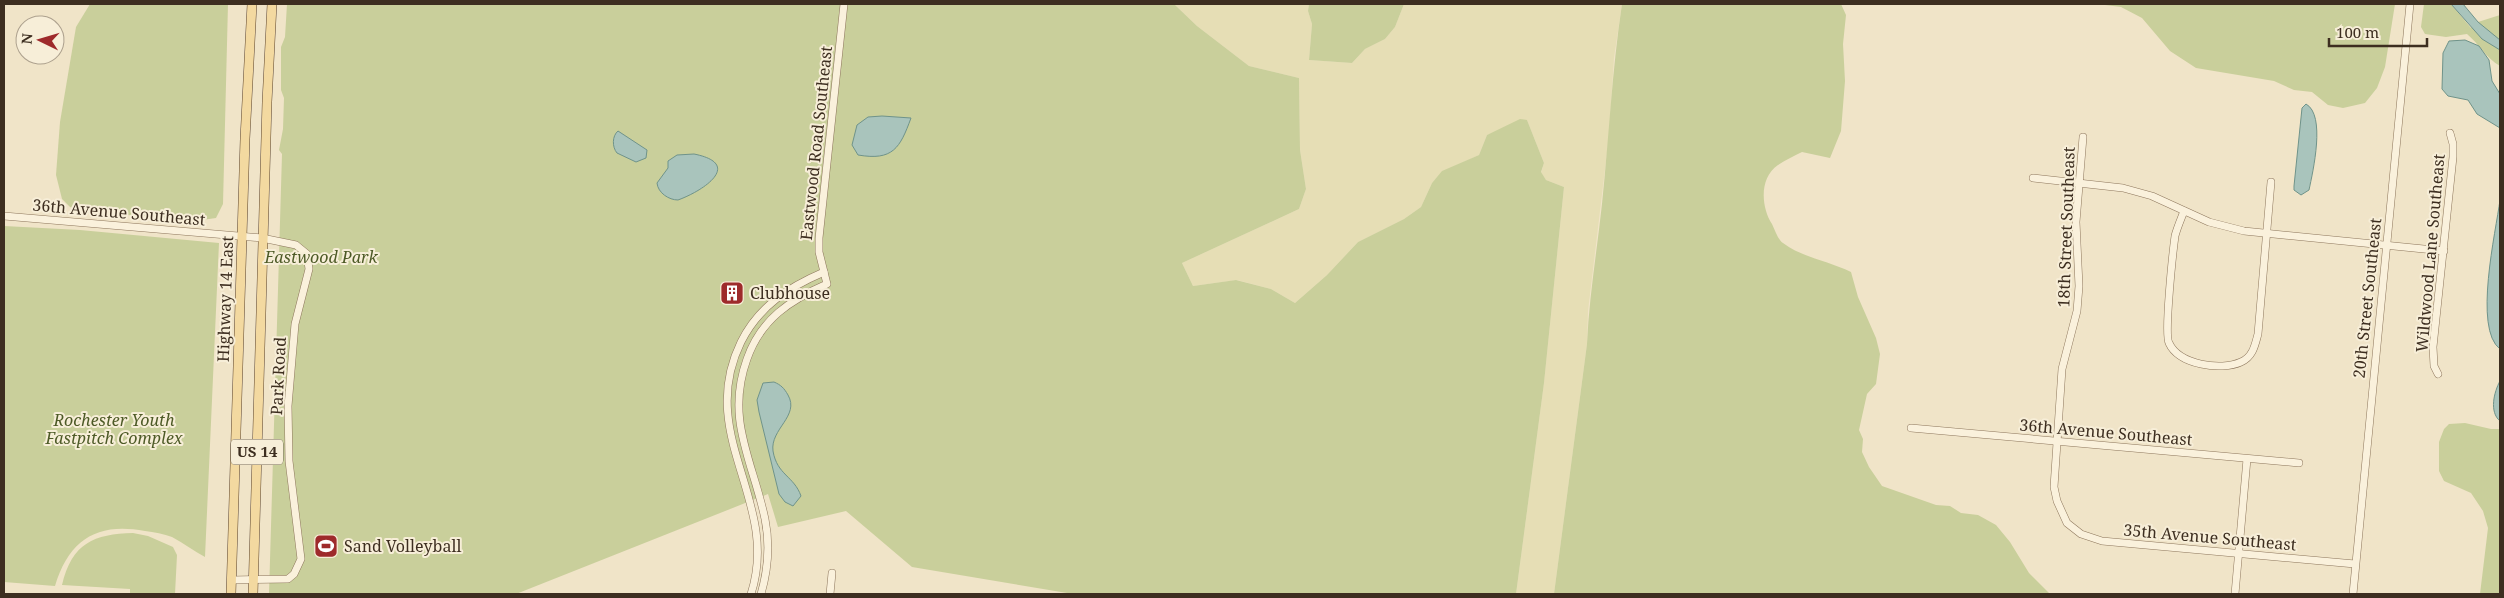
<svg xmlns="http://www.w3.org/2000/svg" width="2504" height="598" font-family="'Noto Serif',serif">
	<rect width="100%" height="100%" fill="#f0e4c8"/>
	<path fill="#e6deb5" d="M1174 4H1309L1308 11 1312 24 1309 60 1352 63 1365 49 1385 39 1395 27 1404 4H1622L1614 58 1609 136 1588 311 1587 344 1554 594H1516L1544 383 1564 187 1546 180 1541 173 1544 163 1527 120 1487 135 1479 155 1442 172 1432 183 1421 207 1404 219 1358 242 1327 275 1295 303 1271 289 1237 280 1193 286 1182 263 1299 209 1306 189 1300 150 1299 78 1249 66 1197 26Z"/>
	<g fill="#c9cf9b">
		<path d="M90 4H228L223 204 216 218 202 220 83 212 70 207 62 199 56 175 60 122 76 27Z"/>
		<path d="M287 4H1174L1197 26 1249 66 1299 78 1300 150 1306 189 1299 209 1182 263 1193 286 1236 280 1271 289 1295 303 1327 275 1358 242 1404 219 1421 207 1432 183 1442 171 1479 155 1487 135 1520 119 1527 120 1544 163 1541 172 1546 180 1564 187 1544 383 1516 594H1073L912 567 846 511 778 527 768 494 516 594H269L282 154 279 150 283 129 284 98 281 90V47L285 37Z"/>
		<path d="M1309 4H1404L1395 27 1385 39 1365 49 1352 63 1309 60 1312 24 1308 11Z"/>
		<path d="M1622 4H1841L1846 15 1843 44 1845 81 1841 131 1830 158 1802 152C1794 156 1785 160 1778 165 1759 178 1761 207 1772 224 1775 230 1778 240 1783 243 1803 258 1829 261 1851 272L1858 297 1876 338 1880 354 1876 384 1867 394 1859 430 1863 439 1862 452 1869 467 1882 486 1936 505 1950 506 1961 513 1978 515 1996 525 2010 542 2029 573 2050 594H1554L1587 344C1589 297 1597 251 1602 204 1609 137 1612 70 1622 4Z"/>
		<path d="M2097 4H2395L2385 67 2377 88 2365 103 2343 108 2328 105 2312 92 2294 90 2274 81 2196 68 2170 51 2142 18 2121 7Z"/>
		<path d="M2424 4H2451L2471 28 2478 22 2500 15V66C2486 58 2479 44 2467 34L2446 37 2425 34 2421 27Z"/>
		<path d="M4 226 80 230 219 243 205 557C194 551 183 543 172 537 164 534 154 532 145 531 98 522 69 539 55 586L4 582Z"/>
		<path d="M2465 423 2491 429H2500V594H2480L2488 528 2483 511 2471 493 2444 481 2439 471V442L2444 429 2449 424Z"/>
		<path d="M133 533 148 536 173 547 177 555 175 594H130V589L62 585C72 543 94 534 133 533Z"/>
	</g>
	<g fill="#a9c4bc" stroke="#6f938a">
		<path d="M2451 4H2463L2478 22 2500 40V50L2482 39Z"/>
		<path d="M2465 40 2479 46 2489 60 2492 81 2500 94V128L2477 114 2468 100 2448 96 2442 89 2443 53 2449 41Z"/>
		<path d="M2306 104C2326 115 2313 171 2309 190L2301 195 2294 190V186L2302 108Z"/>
		<path d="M882 116 911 118C900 148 893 161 858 155L852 145 857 125 868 117Z"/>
		<path d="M618 131 647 150 646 158 636 162 617 153C612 147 612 136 618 131Z"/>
		<path d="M694 154C744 164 703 191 678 200 669 200 658 193 657 183L668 168V161L677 155Z"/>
		<path d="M2500 200V349C2473 329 2496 231 2500 200Z"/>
		<path d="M2500 381V421C2489 412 2494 392 2500 381Z"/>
		<path d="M774 382C781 385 784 388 788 395 800 416 770 429 773 451 777 475 794 476 801 496L793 506 785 502 779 494 759 412 757 400 763 383Z"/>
	</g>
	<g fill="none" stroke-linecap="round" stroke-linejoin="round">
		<g stroke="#8d765c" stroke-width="8">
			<g id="minor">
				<path d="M2083 137 2076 222 2079 286 2077 311 2062 369 2054 487 2057 501 2067 523 2081 534 2102 541 2355 564"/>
				<path d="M2033 178 2123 188 2152 196 2209 222 2244 231 2444 251"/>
				<path d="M2184 211C2181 219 2177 228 2175 236 2173 251 2164 334 2169 343 2179 365 2221 371 2241 362 2253 357 2255 345 2258 334L2271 182"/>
				<path d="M4 216 262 238 296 245 307 254 309 269 295 324 288 406 289 461 301 559 294 574 288 579 232 580"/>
				<path d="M2438 374 2434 366 2433 347 2453 157V144L2450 133"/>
				<path d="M1911 428 2299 463"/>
				<path d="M751 594C781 501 695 436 741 342 759 306 789 287 824 272"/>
				<path d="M761 594C768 570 770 544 765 519 753 461 725 420 747 359 761 319 790 300 827 284L819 252V238L844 4"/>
				<path d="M830 594 832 573"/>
				<path d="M2235 594 2247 459"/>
				<path d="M2353 594 2410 4"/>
			</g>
		</g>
		<g stroke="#5b4430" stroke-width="10">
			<g id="major">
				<path d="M231 594 245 139 252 4"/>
				<path d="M253 594 267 102 272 4"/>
			</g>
		</g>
		<use href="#minor" stroke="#faf1dc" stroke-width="7"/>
		<use href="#major" stroke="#f3d9a0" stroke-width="9"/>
	</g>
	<defs>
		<g id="building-square" transform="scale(1.25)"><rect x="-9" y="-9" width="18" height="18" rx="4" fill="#9e2a2b" stroke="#f7eed8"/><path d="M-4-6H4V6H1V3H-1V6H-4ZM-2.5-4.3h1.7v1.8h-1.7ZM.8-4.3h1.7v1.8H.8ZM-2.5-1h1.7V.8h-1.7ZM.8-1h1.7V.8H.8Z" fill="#fff"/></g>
		<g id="stadium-square" transform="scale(1.25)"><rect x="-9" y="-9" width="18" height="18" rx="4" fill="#9e2a2b" stroke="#f7eed8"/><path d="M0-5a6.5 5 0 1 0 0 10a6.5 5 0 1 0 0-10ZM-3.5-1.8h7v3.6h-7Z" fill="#fff"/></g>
	</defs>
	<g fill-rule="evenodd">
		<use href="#building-square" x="732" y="293"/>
		<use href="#stadium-square" x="326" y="546"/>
	</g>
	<g text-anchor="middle" stroke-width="4" stroke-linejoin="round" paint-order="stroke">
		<rect fill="#f7eed8" stroke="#756857" stroke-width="1" x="231" y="439.5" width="52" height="25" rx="4"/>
		<g font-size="15" font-weight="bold" fill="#3d2e20">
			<text x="257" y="457">US 14</text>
		</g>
		<g font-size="16" fill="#3d2e20" stroke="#f7eed8">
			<text transform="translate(816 143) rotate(-84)" y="6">Eastwood Road Southeast</text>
			<text transform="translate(119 212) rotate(5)" y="6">36th Avenue Southeast</text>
			<text transform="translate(2066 227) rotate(-88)" y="6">18th Street Southeast</text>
			<text transform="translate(2430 253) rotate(-85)" y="6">Wildwood Lane Southeast</text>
			<text transform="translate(2367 298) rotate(-84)" y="6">20th Street Southeast</text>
			<text transform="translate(225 299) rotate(-88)" y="6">Highway 14 East</text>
			<text transform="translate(278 376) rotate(-87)" y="6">Park Road</text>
			<text transform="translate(2106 432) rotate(5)" y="6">36th Avenue Southeast</text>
			<text transform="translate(2210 537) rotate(5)" y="6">35th Avenue Southeast</text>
		</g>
		<g font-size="16" font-style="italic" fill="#4d5a26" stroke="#f7eed8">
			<text x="321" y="263">Eastwood Park</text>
			<text x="114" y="426">Rochester Youth<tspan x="114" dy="18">Fastpitch Complex</tspan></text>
		</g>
		<g font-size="16" fill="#3d2e20" stroke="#f7eed8" text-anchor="start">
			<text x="750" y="299">Clubhouse</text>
			<text x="344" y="552">Sand Volleyball</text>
		</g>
	</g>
	<rect width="2504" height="598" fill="none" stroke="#3d2e20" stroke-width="10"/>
	<g transform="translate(40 40) rotate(275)"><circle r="24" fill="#f7eed8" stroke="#ada18e"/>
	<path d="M0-4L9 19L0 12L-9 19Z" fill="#9e2a2b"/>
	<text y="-8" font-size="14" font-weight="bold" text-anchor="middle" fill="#3d2e20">N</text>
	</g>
	<path d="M2329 38v8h98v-8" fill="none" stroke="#3d2e20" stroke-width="2.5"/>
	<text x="2336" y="38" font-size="15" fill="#3d2e20" stroke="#f7eed8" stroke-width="4" paint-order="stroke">100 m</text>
</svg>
